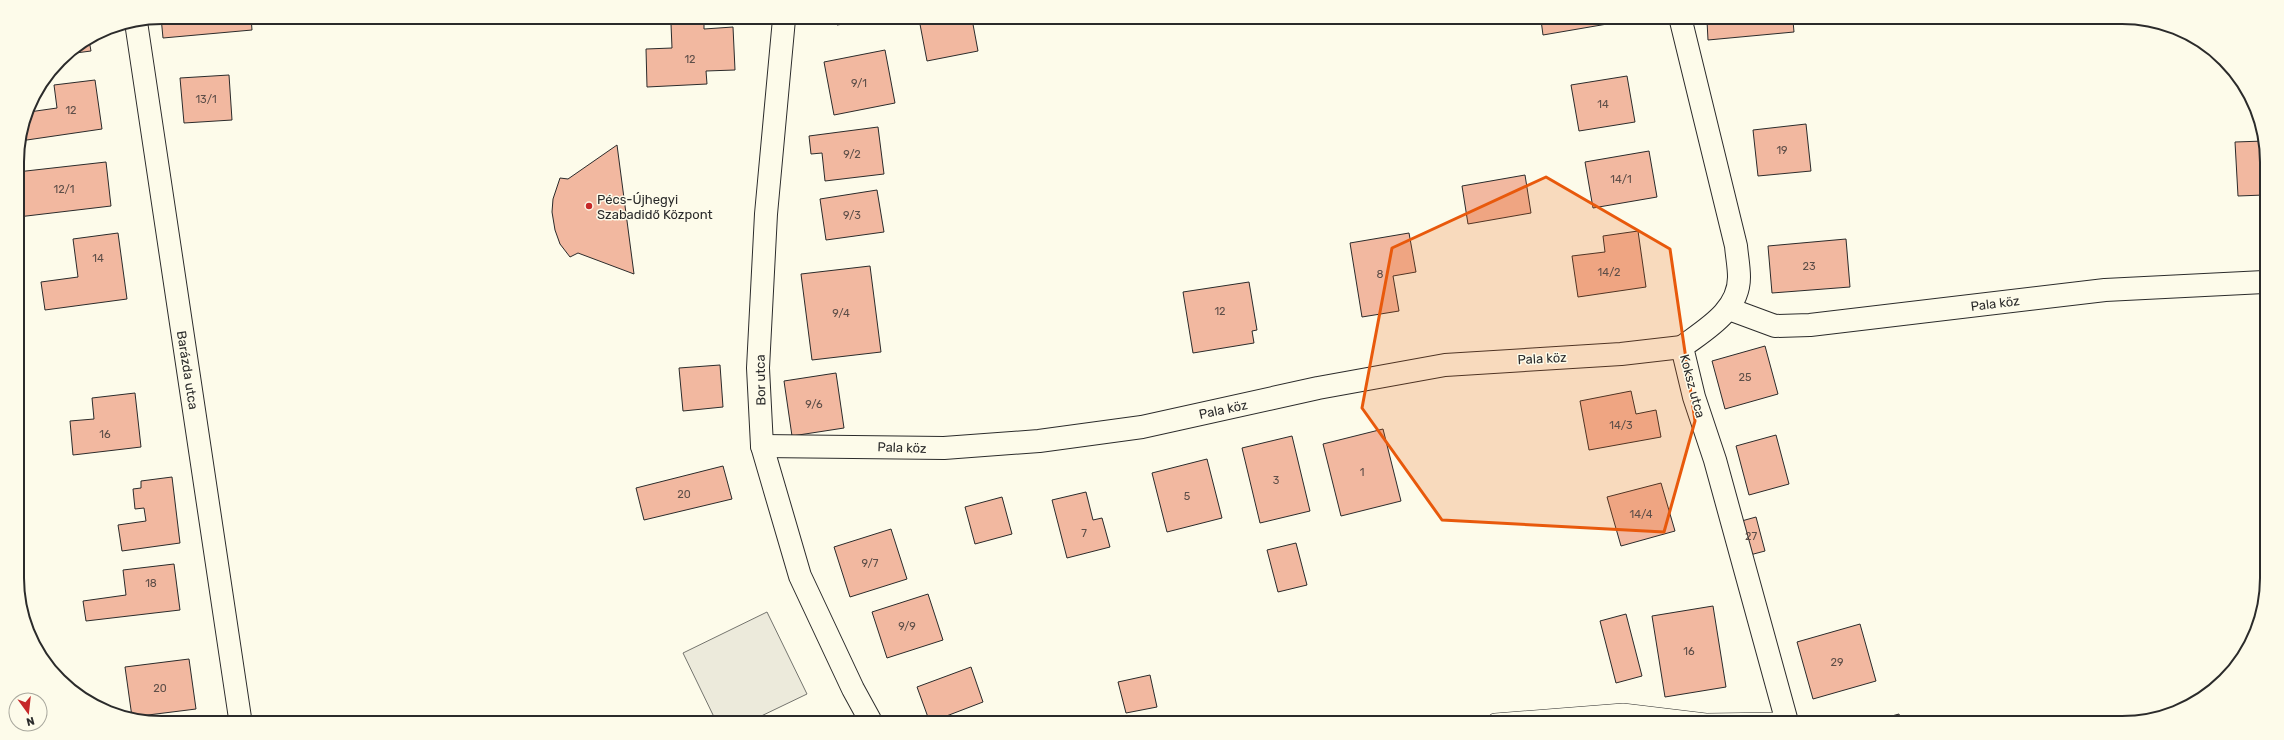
<svg xmlns="http://www.w3.org/2000/svg" width="2284" height="740" font-family="Rubik,sans-serif">
	<rect width="100%" height="100%" fill="#fdfbea"/>
	<path fill="#eceadb" stroke="#74746e" d="M767 612 807 694 755 719H715L683 653Z"/>
	<g fill="#f2b8a0" stroke="#2b2b2b">
		<path d="M161 17H251L252 30 163 38Z"/>
		<path d="M836 19H876L837 25Z"/>
		<path d="M919 19H972L978 51 927 61Z"/>
		<path d="M1541 20 1613 21V23L1543 35Z"/>
		<path d="M1707 21H1793L1794 32 1708 40Z"/>
		<path d="M704 22V29L733 27 735 70 706 71 707 84 647 87 646 49 672 48 671 24Z"/>
		<path d="M89 40 91 51 68 54Z"/>
		<path d="M885 50 895 103 834 115 824 62Z"/>
		<path d="M229 75 232 120 184 123 180 78Z"/>
		<path d="M1627 76 1635 122 1579 131 1571 85Z"/>
		<path d="M95 80 102 129 20 141 25 119 30 118 29 112 57 108 54 85Z"/>
		<path d="M1806 124 1811 171 1758 176 1753 130Z"/>
		<path d="M878 127 884 174 825 181 822 153 811 154 809 136Z"/>
		<path d="M2264 141V195L2238 196 2235 142Z"/>
		<path d="M617 145 634 274 578 253 570 257 560 244 555 230 552 212 553 199 560 178 568 179Z"/>
		<path d="M1649 151 1657 197 1593 208 1585 162Z"/>
		<path d="M106 162 111 206 18 217 17 172Z"/>
		<path d="M1525 175 1531 213 1468 224 1462 186Z"/>
		<path d="M877 190 884 232 826 240 820 199Z"/>
		<path d="M1638 231 1646 287 1578 297 1572 256 1605 252 1603 236Z"/>
		<path d="M118 233 127 299 45 310 41 282 78 277 73 239Z"/>
		<path d="M1409 233 1416 272 1393 276 1399 311 1362 317 1350 243Z"/>
		<path d="M1846 239 1850 287 1772 293 1768 246Z"/>
		<path d="M870 266 881 352 812 360 801 274Z"/>
		<path d="M1249 282 1257 330 1252 331 1254 343 1193 353 1183 292Z"/>
		<path d="M1765 346 1778 394 1725 409 1712 361Z"/>
		<path d="M720 365 723 407 683 411 679 368Z"/>
		<path d="M836 373 844 428 792 436 784 381Z"/>
		<path d="M1631 391 1636 414 1656 410 1661 437 1589 450 1580 401Z"/>
		<path d="M135 393 141 447 73 455 70 421 94 419 92 398Z"/>
		<path d="M1383 429 1401 501 1341 516 1323 444Z"/>
		<path d="M1776 435 1789 484 1749 495 1736 446Z"/>
		<path d="M1292 436 1310 511 1260 523 1242 448Z"/>
		<path d="M1207 459 1222 518 1167 532 1152 473Z"/>
		<path d="M723 466 732 499 644 520 636 488Z"/>
		<path d="M172 477 180 543 122 551 118 525 146 521 144 508 135 509 133 489 141 488V481Z"/>
		<path d="M1661 483 1675 531 1621 546 1607 497Z"/>
		<path d="M1086 492 1093 520 1102 518 1110 547 1067 558 1052 500Z"/>
		<path d="M1002 497 1012 534 975 544 965 507Z"/>
		<path d="M1756 517 1765 551 1746 556 1738 522Z"/>
		<path d="M891 529 907 579 850 597 834 547Z"/>
		<path d="M1296 543 1307 585 1278 592 1267 550Z"/>
		<path d="M174 564 180 610 86 621 83 601 126 595 123 570Z"/>
		<path d="M928 594 943 640 887 658 872 612Z"/>
		<path d="M1713 606 1726 687 1665 697 1652 616Z"/>
		<path d="M1626 614 1642 676 1616 683 1600 621Z"/>
		<path d="M1860 624 1876 681 1813 699 1797 642Z"/>
		<path d="M189 659 196 709 132 717 125 667Z"/>
		<path d="M971 667 983 702 936 720H929L917 687Z"/>
		<path d="M1150 675 1157 707 1126 713 1118 682Z"/>
		<path d="M1899 714 1901 722H1870Z"/>
	</g>
	<g fill="none" stroke-linecap="round" stroke-linejoin="round">
		<g stroke="#2b2b2b" stroke-width="16">
			<path id="service" d="M1495 721 1623 711 1706 721 1786 720"/>
		</g>
		<g stroke="#2b2b2b" stroke-width="24">
			<g id="minor">
				<path d="M784 19 766 214 758 368 762 446 800 576 853 689 870 720"/>
				<path d="M1681 21 1736 246C1737 257 1739 267 1739 277 1739 311 1706 329 1682 347L1694 397 1715 460 1787 722"/>
				<path d="M136 22 240 718"/>
				<path d="M1729 309 1775 326 1810 325 2105 290 2264 282"/>
				<path d="M762 446 944 448 1039 441 1142 427 1318 388 1445 365 1621 354 1682 347"/>
			</g>
		</g>
		<use href="#service" stroke="#fdfbea" stroke-width="15"/>
		<use href="#minor" stroke="#fdfbea" stroke-width="22"/>
	</g>
	<path fill="#e8590c" fill-opacity="0.2" stroke="#e8590c" stroke-width="3" stroke-linejoin="round" d="M1546 177 1670 249 1695 421 1664 532 1442 520 1362 408 1392 248Z"/>
	<circle fill="#c62828" stroke="#fdfbea" stroke-width="1.5" cx="589" cy="206" r="4"/>
	<g text-anchor="middle" stroke-width="3" stroke-linejoin="round" paint-order="stroke">
		<g font-size="11" fill="#5d4e48">
			<text x="690" y="63">12</text>
			<text x="859" y="87">9/1</text>
			<text x="206" y="103">13/1</text>
			<text x="1603" y="108">14</text>
			<text x="71" y="114">12</text>
			<text x="1782" y="154">19</text>
			<text x="852" y="158">9/2</text>
			<text x="1621" y="183">14/1</text>
			<text x="64" y="193">12/1</text>
			<text x="852" y="219">9/3</text>
			<text x="98" y="262">14</text>
			<text x="1809" y="270">23</text>
			<text x="1609" y="276">14/2</text>
			<text x="1380" y="278">8</text>
			<text x="1220" y="315">12</text>
			<text x="841" y="317">9/4</text>
			<text x="1745" y="381">25</text>
			<text x="814" y="408">9/6</text>
			<text x="1621" y="429">14/3</text>
			<text x="105" y="438">16</text>
			<text x="1362" y="476">1</text>
			<text x="1276" y="484">3</text>
			<text x="684" y="498">20</text>
			<text x="1187" y="500">5</text>
			<text x="1641" y="518">14/4</text>
			<text x="1084" y="537">7</text>
			<text x="1751" y="540">27</text>
			<text x="870" y="567">9/7</text>
			<text x="151" y="587">18</text>
			<text x="907" y="630">9/9</text>
			<text x="1689" y="655">16</text>
			<text x="1837" y="666">29</text>
			<text x="160" y="692">20</text>
		</g>
		<g font-size="13" fill="#2b2b2b" stroke="#fdfbea" text-anchor="start">
			<text x="597" y="204">Pécs-Újhegyi<tspan x="597" dy="15">Szabadidő Központ</tspan></text>
		</g>
		<g font-size="13" fill="#2b2b2b" stroke="#fdfbea">
			<text transform="translate(1995 303) rotate(-7)" y="5">Pala köz</text>
			<text transform="translate(1542 358) rotate(-3)" y="5">Pala köz</text>
			<text transform="translate(188 370) rotate(81)" y="5">Barázda utca</text>
			<text transform="translate(760 380) rotate(-91)" y="5">Bor utca</text>
			<text transform="translate(1693 386) rotate(75)" y="5">Koksz utca</text>
			<text transform="translate(1223 409) rotate(-12)" y="5">Pala köz</text>
			<text transform="translate(902 447) rotate(2)" y="5">Pala köz</text>
		</g>
	</g>
	<path d="M0 0H2284V740H0ZM162 24H2122A138 138 0 0 1 2260 162V578A138 138 0 0 1 2122 716H162A138 138 0 0 1 24 578V162A138 138 0 0 1 162 24Z" fill="#fdfbea" fill-rule="evenodd"/>
	<path fill="none" stroke="#2b2b2b" stroke-width="2" d="M162 24H2122A138 138 0 0 1 2260 162V578A138 138 0 0 1 2122 716H162A138 138 0 0 1 24 578V162A138 138 0 0 1 162 24Z"/>
	<g transform="translate(28 712) rotate(165)"><circle r="19" fill="#fdfbea" stroke="#a9a89e"/>
	<path d="M0-3L7 15L0 10L-7 15Z" fill="#c62828"/>
	<text y="-6" font-size="11" font-weight="bold" text-anchor="middle" fill="#2b2b2b">N</text>
	</g>
</svg>
